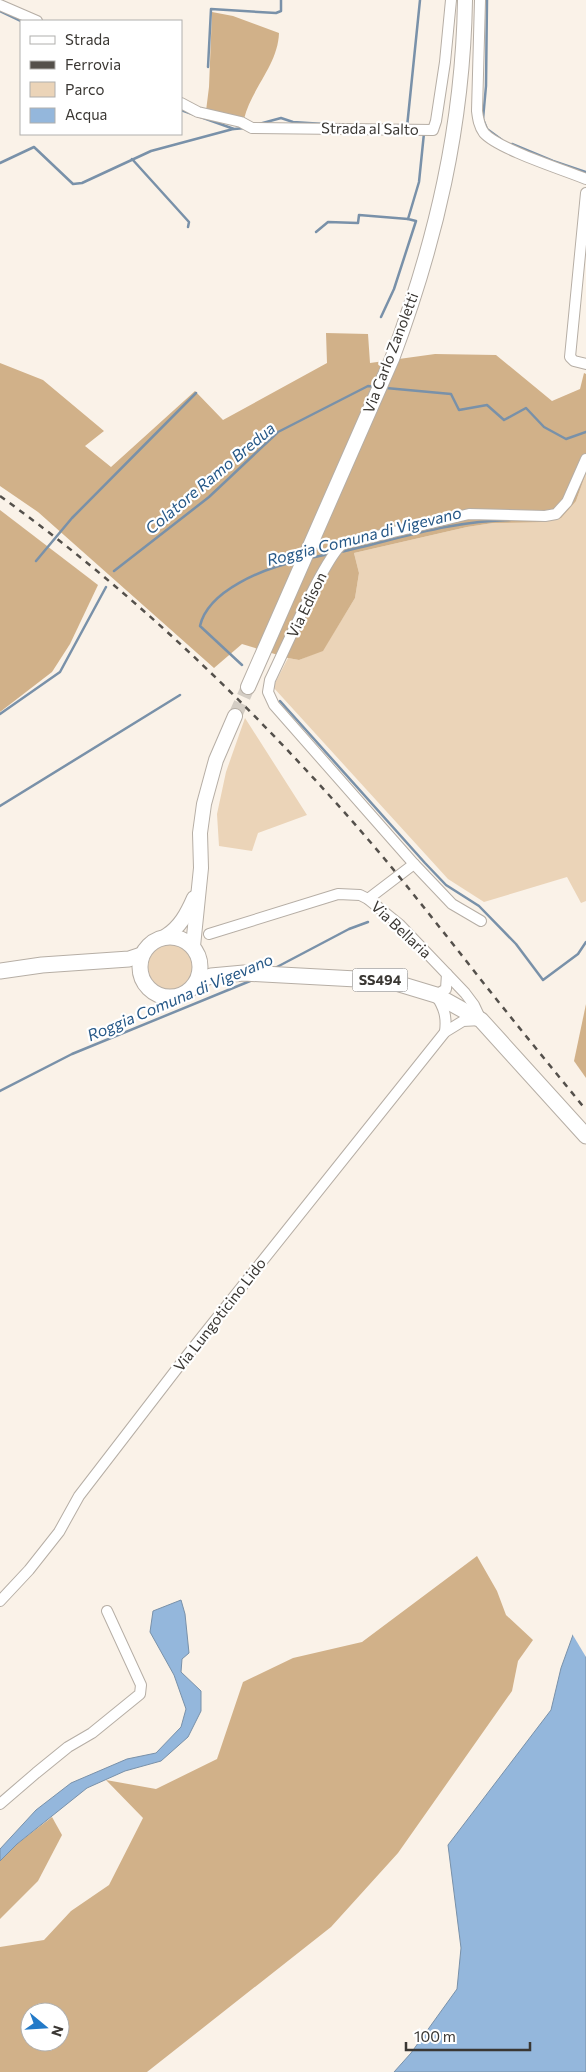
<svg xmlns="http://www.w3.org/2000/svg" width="586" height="2072" font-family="Commissioner,sans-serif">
	<rect width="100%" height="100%" fill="#faf2e8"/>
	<g fill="#ebd4b8">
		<path d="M586 473V901L581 903 567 877 484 902 448 879 273 687 288 658 299 660 323 650 355 598 359 573 354 553 467 527 493 523 576 501Z"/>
		<path d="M245 718 307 815 258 833 252 851 219 846 217 814 226 772Z"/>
		<circle cx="171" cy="967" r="23"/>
	</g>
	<g fill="#d1b189" fill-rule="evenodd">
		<path d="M212 12 233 16 279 33C278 65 251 89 244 119L206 111 209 87Z"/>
		<path d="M326 333 368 334 370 363 435 354 496 355 552 401 580 389 584 373 586 374V473L576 501 561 518 541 522 493 523 467 527 354 553 359 573 355 598 323 651 299 660 288 658 242 644 214 668 38 512 0 486V363L43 380 104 431 85 446 111 467 195 391 223 420 327 363Z"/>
		<path d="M0 510 98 585 70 644 52 672 0 712Z"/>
		<path d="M586 1004V1078L574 1061Z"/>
		<path d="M477 1556 497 1591 506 1615 533 1640 518 1661 512 1691 398 1853 331 1927 147 2072H0V1947L44 1940 71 1911 109 1885 143 1818 106 1780 156 1789 217 1759 243 1682 293 1658 362 1642ZM30 2012H60V2042H30Z"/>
		<path d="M52 1817 62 1835 38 1881 0 1919V1861L17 1844Z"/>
	</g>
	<g fill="#94b7dc" stroke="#7991a9">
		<path d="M586 1599V2072H394L411 2053 457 1989 461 1948 448 1845 551 1710 561 1668Z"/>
		<path d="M181 1600 185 1614 189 1653 182 1659 181 1672 201 1691V1711L188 1737 161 1761 125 1771 87 1788 17 1844 0 1861V1849L36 1810 71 1783 127 1759 156 1753 181 1727 186 1709 174 1675 150 1632 153 1611Z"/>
	</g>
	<path fill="#faf2e8" d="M585 1597 586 1598V1657L571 1632Z"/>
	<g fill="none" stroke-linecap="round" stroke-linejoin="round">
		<g stroke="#7991a9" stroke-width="2.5">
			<path d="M487 0 486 86 483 119 487 129 502 140"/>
			<path d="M0 11 21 21"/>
			<path d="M208 67 211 9 276 13 281 11V0"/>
			<path d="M181 110 234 129 246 128"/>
			<path d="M259 124 281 118 293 122 324 124"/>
			<path d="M407 127 420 0"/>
			<path d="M512 144 553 161 586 172"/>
			<path d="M132 159 189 222 188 227"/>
			<path d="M0 163 34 147 73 184 82 183 151 151 233 129"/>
			<path d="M316 232 328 222 358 223 359 215 408 219"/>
			<path d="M381 317 394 289 416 221 408 219 419 182 424 133"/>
			<path d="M386 388 451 394 459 410 487 405 504 420 526 408 544 427 566 439 586 432"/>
			<path d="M340 552C398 539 450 521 510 520"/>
			<path d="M310 558 329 554"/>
			<path d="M36 561 72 518 196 393"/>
			<path d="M114 571 209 497 278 432 368 386 375 387"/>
			<path d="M242 665 200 626C208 590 265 568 298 561"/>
			<path d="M280 701 425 863 446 885 479 906 516 944 543 980 578 954 586 942"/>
			<path d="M0 714 60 672 106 587"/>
			<path d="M0 806 180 695"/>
			<path d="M275 968 349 929 368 922"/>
			<path d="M0 1091 72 1054 255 979"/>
		</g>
		<path stroke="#d4cdc4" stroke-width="14" stroke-dasharray="14 7" stroke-linecap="butt" d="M235 716 248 687"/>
		<g stroke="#b6aea5" stroke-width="12">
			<g id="minor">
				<path d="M480 0 477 111C478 119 479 126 484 133 498 149 564 170 586 179"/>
				<path d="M0 5 37 21"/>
				<path d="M181 103 198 112 241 122 252 128 433 130 436 121 445 62 451 0"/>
				<path d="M586 193 570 357 574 361 586 364"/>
				<path d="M414 864 452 904 481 921"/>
				<path d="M368 899 414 864 274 705 268 692 270 680C282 656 326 554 343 544L469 514 545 516 556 514 567 502 586 459"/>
				<path d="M445 1032C447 1016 444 1008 436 995L446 989 447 974"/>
				<path d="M0 1601 29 1570 59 1532 79 1496 189 1353 445 1032 463 1021 481 1020 474 1005 465 993 400 925 368 899 360 895 338 894 209 934"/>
				<path d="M0 1804 36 1773 68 1747 92 1733 140 1694 141 1685 107 1611"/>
			</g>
		</g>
		<g stroke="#b6aea5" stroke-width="16">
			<g id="secondary">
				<path d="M248 687 392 359C436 241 463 126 465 0"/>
				<path d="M166 936C180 927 187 914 194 898"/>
				<path d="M193 946 201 868 200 833 204 804 216 760 235 716"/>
			</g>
		</g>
		<g stroke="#b6aea5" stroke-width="17">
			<g id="primary">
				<circle cx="170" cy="967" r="30"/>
				<path d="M0 971 42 965 129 959 141 955"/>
				<path d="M197 981 211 976 244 973 375 980 393 982 436 995 481 1020 586 1136"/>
			</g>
		</g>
		<use href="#minor" stroke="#fff" stroke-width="10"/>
		<use href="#secondary" stroke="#fff" stroke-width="14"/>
		<use href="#primary" stroke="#fff" stroke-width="15"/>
		<path stroke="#54504b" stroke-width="2.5" stroke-dasharray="6 6" stroke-linecap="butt" d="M0 496C135 593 257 711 366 837 398 874 429 914 460 953 501 1006 544 1058 586 1110"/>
	</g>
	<g text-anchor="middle" stroke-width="4.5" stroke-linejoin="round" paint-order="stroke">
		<rect fill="#fff" stroke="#757370" stroke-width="1" x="352.5" y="968.5" width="55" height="23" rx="4"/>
		<g font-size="14" font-weight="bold" fill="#3a3733">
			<text x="380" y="985">SS494</text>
		</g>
		<g font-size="15" fill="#3a3733" stroke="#fff">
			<text transform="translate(370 129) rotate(1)" y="5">Strada al Salto</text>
			<text transform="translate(391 353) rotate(-69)" y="5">Via Carlo Zanoletti</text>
			<text transform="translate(307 605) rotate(-64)" y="5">Via Edison</text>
			<text transform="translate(401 930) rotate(43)" y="5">Via Bellaria</text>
			<text transform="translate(220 1315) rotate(-52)" y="5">Via Lungoticino Lido</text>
		</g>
		<g font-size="16" font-style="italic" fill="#265887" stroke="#fff">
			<text transform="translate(210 478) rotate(-40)" y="6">Colatore Ramo Bredua</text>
			<text transform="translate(364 536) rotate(-14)" y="6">Roggia Comuna di Vigevano</text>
			<text transform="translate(180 997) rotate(-23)" y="6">Roggia Comuna di Vigevano</text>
		</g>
	</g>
	<rect x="20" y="20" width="162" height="115" fill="#ffffff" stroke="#b0afad"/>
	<rect x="30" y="36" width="25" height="8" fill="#ffffff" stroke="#b0afad"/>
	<text x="65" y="45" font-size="15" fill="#3a3733">Strada</text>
	<rect x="30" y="61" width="25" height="8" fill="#54504b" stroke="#b0afad"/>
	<text x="65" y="70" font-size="15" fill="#3a3733">Ferrovia</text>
	<rect x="30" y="82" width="25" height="15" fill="#ebd4b8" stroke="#b0afad"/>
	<text x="65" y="95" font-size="15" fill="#3a3733">Parco</text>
	<rect x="30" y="108" width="25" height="15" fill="#94b7dc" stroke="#b0afad"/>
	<text x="65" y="120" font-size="15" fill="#3a3733">Acqua</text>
	<g transform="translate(45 2027) rotate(108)"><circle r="24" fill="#ffffff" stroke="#b0afad"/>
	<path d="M0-4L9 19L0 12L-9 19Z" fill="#237ac8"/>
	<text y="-8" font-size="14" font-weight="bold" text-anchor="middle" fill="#3a3733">N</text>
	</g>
	<path d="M406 2042v8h124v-8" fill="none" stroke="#3a3733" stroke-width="2.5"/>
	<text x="414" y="2042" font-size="15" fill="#3a3733" stroke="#ffffff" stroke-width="4" paint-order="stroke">100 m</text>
</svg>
